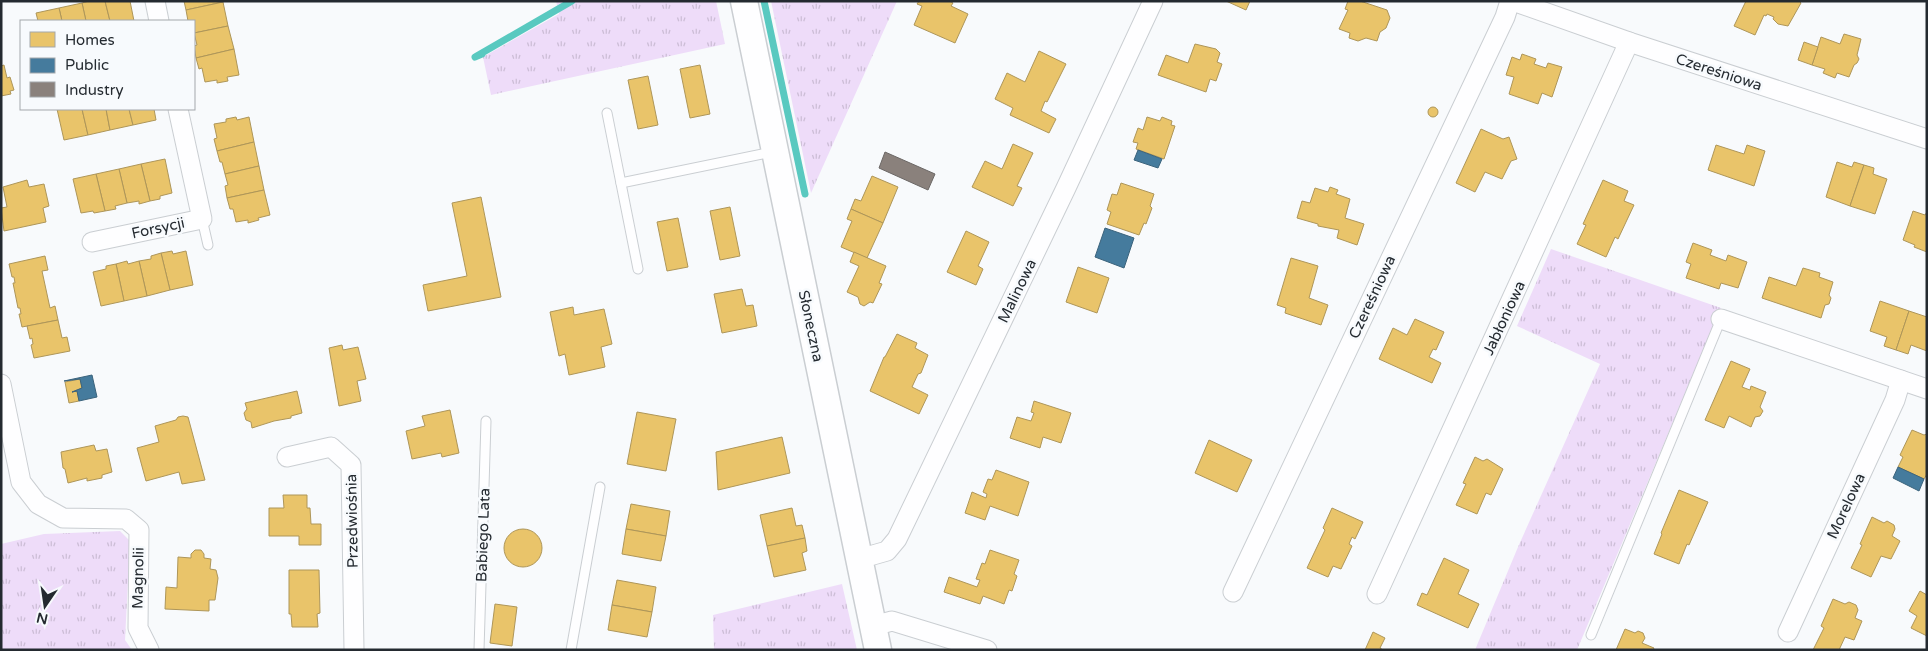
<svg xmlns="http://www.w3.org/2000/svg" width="1928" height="651" font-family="'Varela Round',sans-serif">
	<defs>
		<pattern id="grass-tufts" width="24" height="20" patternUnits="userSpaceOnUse" patternTransform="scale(1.25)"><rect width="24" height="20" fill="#eedcf9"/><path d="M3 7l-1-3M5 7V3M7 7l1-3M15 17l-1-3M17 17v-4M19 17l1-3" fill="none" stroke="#ccbdd6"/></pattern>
	</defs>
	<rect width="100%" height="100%" fill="#f8fafc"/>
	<g fill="url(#grass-tufts)">
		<path d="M556 1H716L725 44 491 95 483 57 559 14Z"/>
		<path d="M771 1H897L811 193Z"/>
		<path d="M1551 249 1721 308 1577 650H1475L1518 547 1600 364 1517 326Z"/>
		<path d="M120 531 130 541 125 640 132 650H1V544L44 534Z"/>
		<path d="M842 584 857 650H714L713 615Z"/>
	</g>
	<g fill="#e9c46a" stroke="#ae9659">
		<path d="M89 1H105L110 21H86L82 3Z"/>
		<path d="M105 1H130L134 21H110Z"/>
		<path d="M184 1H223V2L186 10Z"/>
		<path d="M919 1H949L953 3 951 6 968 14 955 43 914 25 922 6 917 4Z"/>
		<path d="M1226 1H1250L1246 10Z"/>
		<path d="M1348 1H1360L1387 10 1390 18 1386 28 1380 32 1377 41 1366 38 1358 41 1349 38 1350 33 1339 29 1348 10 1345 9Z"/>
		<path d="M1746 1H1799L1801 3 1788 26 1778 24 1773 19 1774 17 1767 14 1766 16 1764 15 1755 35 1734 26Z"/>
		<path d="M223 2 228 26 194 33V21H188L186 10Z"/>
		<path d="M82 3 86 21H62L59 8Z"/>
		<path d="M59 8 62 21H38L36 13Z"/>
		<path d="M228 26 234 49 196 58 194 46 197 45 194 33Z"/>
		<path d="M1844 34 1861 39 1857 55 1859 59 1857 63 1854 65 1849 77 1837 73 1835 78 1823 73 1825 69 1812 65 1821 37 1840 44Z"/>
		<path d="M1804 42 1818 47 1812 65 1798 60Z"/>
		<path d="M1195 44 1216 49 1220 53 1217 62 1222 64 1216 81 1210 79 1206 92 1158 75 1166 55 1188 63Z"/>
		<path d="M234 49 239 75 227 77 228 81 217 83V80L205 82 202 68 199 69 196 58Z"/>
		<path d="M1039 51 1066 64 1047 102 1045 101 1041 111 1056 119 1049 133 1010 115 1013 108 995 99 1007 73 1025 82Z"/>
		<path d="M1522 54 1536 59 1534 64 1546 68 1548 63 1562 67 1552 97 1542 93 1538 104 1509 94 1514 77 1506 75 1512 57 1520 60Z"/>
		<path d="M4 65 7 78 10 77 14 90 10 91 11 94 1 96V66Z"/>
		<path d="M700 65 710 114 690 118 680 69Z"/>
		<path d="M648 76 658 125 638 129 628 80Z"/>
		<circle cx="1433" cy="112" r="5"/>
		<path d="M57 109H82L88 135 64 140Z"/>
		<path d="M82 109H106L110 130 88 135Z"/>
		<path d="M106 109H129L133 125 110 130Z"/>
		<path d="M129 109H154L156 120 133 125Z"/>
		<path d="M236 117 237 120 249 117 254 142 217 151 214 139 217 138 214 124 226 122V119Z"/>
		<path d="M1147 117 1160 121 1162 117 1172 121 1171 125 1175 126 1164 159 1136 149 1138 143 1133 142 1138 128 1143 130Z"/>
		<path d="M1481 129 1503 139 1509 137 1517 159 1511 161 1502 179 1485 172 1475 192 1456 183Z"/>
		<path d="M254 142 259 166 225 174 222 162H220L217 151Z"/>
		<path d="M1013 144 1033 153 1017 186 1022 188 1013 206 972 187 985 161 1002 169Z"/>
		<path d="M1716 145 1744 154 1747 145 1765 151 1754 186 1708 170Z"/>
		<path d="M165 159 172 193 160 196V199L150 201 141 164Z"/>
		<path d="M1837 162 1852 167 1854 162 1864 165 1850 206 1826 197Z"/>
		<path d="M141 164 150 201 139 204V201L127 203 119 169Z"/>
		<path d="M1864 165 1874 168 1873 174 1887 179 1875 214 1850 206Z"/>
		<path d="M259 166 264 190 227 198 225 186 228 185 225 174Z"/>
		<path d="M119 169 127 203 115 206 116 209 105 211 96 174Z"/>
		<path d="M96 174 105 211 94 213 93 211 81 213 73 179Z"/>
		<path d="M872 176 898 187 883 223 851 209 855 199 861 201Z"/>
		<path d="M27 180 29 187 44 184 49 206 43 208 46 222 4 231 1 208 7 207 3 187Z"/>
		<path d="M1603 180 1628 191 1624 201 1634 205 1618 239 1615 237 1606 257 1577 244 1586 225 1583 224Z"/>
		<path d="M1121 183 1154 194 1150 206 1152 208 1146 224 1144 223 1139 235 1107 224 1111 212 1107 210 1112 194 1117 195Z"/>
		<path d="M1330 187 1338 190 1336 194 1350 199 1345 218 1364 224 1357 245 1337 238 1339 230 1318 226V224L1297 218 1302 201 1310 203 1315 188 1328 192Z"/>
		<path d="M264 190 270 215 258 218 259 220 248 223V220L236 222 233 209H230L227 198Z"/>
		<path d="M481 197 501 297 428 311 423 285 467 276 452 203Z"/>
		<path d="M730 207 740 256 720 260 710 211Z"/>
		<path d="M851 209 883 223 867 258 841 247 852 221 847 219Z"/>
		<path d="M1913 211 1925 215 1927 212V252L1914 247 1915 245 1903 240Z"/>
		<path d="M678 218 688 267 667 271 657 222Z"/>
		<path d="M966 231 989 242 978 266 983 269 976 285 947 272Z"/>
		<path d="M1693 243 1712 250 1710 255 1726 261 1728 255 1747 262 1738 288 1721 283 1719 289 1686 278 1691 264 1686 262Z"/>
		<path d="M172 251 173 254 186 251 193 285 170 290 161 253Z"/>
		<path d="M854 252 886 266 879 283 882 284 873 303 870 302 864 306 860 304 858 297 847 292 859 266 850 262Z"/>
		<path d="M161 253 170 290 147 296 139 261 151 259V256Z"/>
		<path d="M45 256 48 270 42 271 50 308 55 306 58 320 22 327 19 314H21L20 308H18L13 283H15L14 277H12L9 264Z"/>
		<path d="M1291 258 1318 266 1309 298 1328 305 1321 325 1285 313 1286 308 1277 305Z"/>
		<path d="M127 261 128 264 139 261 147 296 124 301 116 264Z"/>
		<path d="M116 264 124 301 101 306 93 272 106 269V266Z"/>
		<path d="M1078 267 1109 278 1097 313 1066 302Z"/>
		<path d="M1803 268 1820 273 1819 277 1833 282 1829 295 1831 298 1829 304 1825 305 1821 318 1762 298 1769 277 1796 286Z"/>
		<path d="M742 289 746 306 753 305 757 326 722 333 714 294Z"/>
		<path d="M1880 301 1909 311 1896 350 1884 346 1887 337 1870 331Z"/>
		<path d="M573 307 574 315 604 309 612 344 601 347 605 367 569 375 565 354 559 356 550 312Z"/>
		<path d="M1909 311 1927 317V351L1911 345 1908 354 1896 350Z"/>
		<path d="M1415 319 1444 332 1436 350 1433 349 1429 357 1441 363 1432 383 1379 359 1393 328 1407 335Z"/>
		<path d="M58 320 62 338 67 337 70 351 34 358 31 345 33 344 32 338 30 339 27 326Z"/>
		<path d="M897 334 917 343 915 348 928 355 921 373 918 374 912 387 928 395 919 414 870 391 884 357H885Z"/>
		<path d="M342 345 343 350 358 347 366 379 357 381 361 401 339 406 329 348Z"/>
		<path d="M1731 361 1750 369 1742 387 1750 390 1751 386 1766 392 1760 407 1763 411 1760 416 1755 417 1751 427 1729 416 1724 428 1705 420Z"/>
		<path d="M80 379 82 388 72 392 77 391 79 401 69 403 65 382Z"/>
		<path d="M297 391 302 413 291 416V418L274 421 252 428 251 422 246 420 244 413 247 409 245 403Z"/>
		<path d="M1034 401 1071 413 1061 443 1043 437 1040 448 1010 438 1017 417 1031 421 1034 413 1031 412Z"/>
		<path d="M450 410 459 453 442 457 441 453 412 459 406 431 425 426 422 416Z"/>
		<path d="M637 412 676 419 666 471 627 464Z"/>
		<path d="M183 416 188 417 205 480 182 484 179 472 146 481 137 448 159 442 155 426 176 420 178 417Z"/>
		<path d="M1912 430 1924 435 1927 434V474L1924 479 1898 467 1903 457 1900 455Z"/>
		<path d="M782 437 790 473 718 490 716 452Z"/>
		<path d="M1209 440 1252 460 1237 492 1195 473Z"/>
		<path d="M94 445 96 451 107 449 112 472 102 475V478L87 481V478L68 483 65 469 63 468 61 452Z"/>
		<path d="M1475 457 1483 461 1487 459 1503 469 1491 495 1486 493 1477 514 1456 505 1466 484 1463 483Z"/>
		<path d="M996 470 1029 482 1018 516 990 506 985 520 965 513 972 492 986 498 987 494 983 492 988 479 992 480Z"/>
		<path d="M1679 490 1708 502 1689 545 1687 544 1679 564 1654 554 1662 534 1661 533Z"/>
		<path d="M283 495H307V508H310L311 524H321V545H299V536H269V508H284Z"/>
		<path d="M631 504 670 511 666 536 626 529Z"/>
		<path d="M792 508 796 526 802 525 805 538 767 546 760 515Z"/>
		<path d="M1332 508 1363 522 1355 539 1352 537 1349 544 1352 546 1341 569 1333 566 1328 577 1307 568 1325 530 1323 528Z"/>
		<path d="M1872 517 1884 523 1887 521 1894 525 1895 529 1892 536 1900 541 1891 559 1881 556 1871 577 1851 568 1862 545 1860 544Z"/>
		<circle cx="523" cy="548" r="19"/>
		<path d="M626 529 666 536 661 561 622 554Z"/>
		<path d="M805 538 807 551 802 553 806 570 774 577 767 546Z"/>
		<path d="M195 550H201L204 554V558L211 559 210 569 216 570 218 578 215 600H209V611L165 609 166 587 177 588 178 557 191 558V554Z"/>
		<path d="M990 550 1019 560 1014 574 1017 576 1012 591 1009 590 1004 604 983 596 980 604 944 592 949 577 977 587 980 580 976 579 982 563 985 564Z"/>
		<path d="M1444 558 1469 570 1458 594 1479 604 1468 628 1417 605 1422 593 1427 595Z"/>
		<path d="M289 570H319L320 613 317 614 318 627H292L291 614H289Z"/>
		<path d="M617 580 656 587 652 612 612 605Z"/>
		<path d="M1920 591 1927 595V636L1911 628 1917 616 1909 611Z"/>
		<path d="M1833 599 1845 604 1849 602 1856 605 1858 610 1855 618 1862 621 1854 640 1845 637 1839 650H1813L1824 628 1821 626Z"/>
		<path d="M495 604 517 607 512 646 490 643Z"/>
		<path d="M612 605 652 612 647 637 608 630Z"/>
		<path d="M1625 629 1635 633 1638 631 1643 633 1645 638 1642 643 1654 648 1653 650H1616Z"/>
		<path d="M1373 632 1385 638 1380 648 1383 650H1365Z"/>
	</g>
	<g fill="#457b9d" stroke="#3b637c">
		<path d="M1138 150 1162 159 1158 168 1134 160Z"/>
		<path d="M1105 228 1134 238 1124 268 1095 257Z"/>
		<path d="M92 375 97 397 79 401 77 391 72 392 82 388 80 379 64 381Z"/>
		<path d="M1898 467 1924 479 1919 491 1893 478Z"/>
	</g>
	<path fill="#8a817c" stroke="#6b6765" d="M885 152 935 174 928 190 879 168Z"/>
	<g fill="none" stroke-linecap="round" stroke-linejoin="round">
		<g stroke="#59c9c0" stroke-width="7">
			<path d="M764 1 805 194"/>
			<path d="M482 54 475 57 572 1"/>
		</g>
		<g stroke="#caced2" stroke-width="11">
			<g id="lane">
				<path d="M607 113 638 269"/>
				<path d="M621 183 772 152"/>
				<path d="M202 219 208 245"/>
				<path d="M1591 635 1721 319"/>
				<path d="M479 650 486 421"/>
				<path d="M571 650 600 487"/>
			</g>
		</g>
		<g stroke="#caced2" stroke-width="21">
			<g id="street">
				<path d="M155 1 159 21"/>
				<path d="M1513 1 1629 42 1927 139"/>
				<path d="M92 242 202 219 178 109"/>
				<path d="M1721 319 1927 389"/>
				<path d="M1 384 21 482 38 504 63 518 126 519 139 530 138 628 149 650"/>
				<path d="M287 457 331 447 351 465 354 650"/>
				<path d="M859 559 887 551 897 539 1066 188 1153 1"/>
				<path d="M1233 592 1505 17 1510 1"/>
				<path d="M1377 594 1629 42"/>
				<path d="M873 626 892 621 987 650"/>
				<path d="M1788 632 1895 400 1901 380"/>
			</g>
		</g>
		<g stroke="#caced2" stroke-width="29">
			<path id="secondary" d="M744 1 878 650"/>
		</g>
		<use href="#lane" stroke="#fefeff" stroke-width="9"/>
		<use href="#street" stroke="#fefeff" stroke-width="19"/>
		<use href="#secondary" stroke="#fefeff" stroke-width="26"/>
	</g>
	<g text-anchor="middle" stroke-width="5" stroke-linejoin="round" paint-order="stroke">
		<g font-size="15" fill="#242a30" stroke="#f7fafd">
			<text transform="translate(1719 72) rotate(18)" y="5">Czereśniowa</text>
			<text transform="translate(158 228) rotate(-12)" y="5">Forsycji</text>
			<text transform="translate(1017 291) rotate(-64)" y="5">Malinowa</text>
			<text transform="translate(1372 297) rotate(-65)" y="5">Czereśniowa</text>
			<text transform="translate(1504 318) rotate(-65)" y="5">Jabłoniowa</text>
			<text transform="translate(811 326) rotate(78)" y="5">Słoneczna</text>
			<text transform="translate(1846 506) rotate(-65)" y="5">Morelowa</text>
			<text transform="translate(352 521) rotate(-91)" y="5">Przedwiośnia</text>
			<text transform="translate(483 535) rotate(-88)" y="5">Babiego Lata</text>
			<text transform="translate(138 578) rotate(-89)" y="5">Magnolii</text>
		</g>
	</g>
	<rect width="1928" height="651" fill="none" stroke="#242a30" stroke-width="5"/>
	<rect x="20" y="20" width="175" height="90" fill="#f7fafd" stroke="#a3a7ab"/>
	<rect x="30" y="32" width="25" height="15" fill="#e9c46a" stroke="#a3a7ab"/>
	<text x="65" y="45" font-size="15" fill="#242a30">Homes</text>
	<rect x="30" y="58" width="25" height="15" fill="#457b9d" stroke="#a3a7ab"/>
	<text x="65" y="70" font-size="15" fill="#242a30">Public</text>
	<rect x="30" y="82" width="25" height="15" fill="#8a817c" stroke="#a3a7ab"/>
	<text x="65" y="95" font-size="15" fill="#242a30">Industry</text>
	<g transform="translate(45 606) rotate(193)" stroke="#f7fafd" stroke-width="4" paint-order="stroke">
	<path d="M0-4L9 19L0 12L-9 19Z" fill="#242a30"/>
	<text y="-8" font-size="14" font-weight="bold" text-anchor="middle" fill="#242a30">N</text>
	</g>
</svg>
